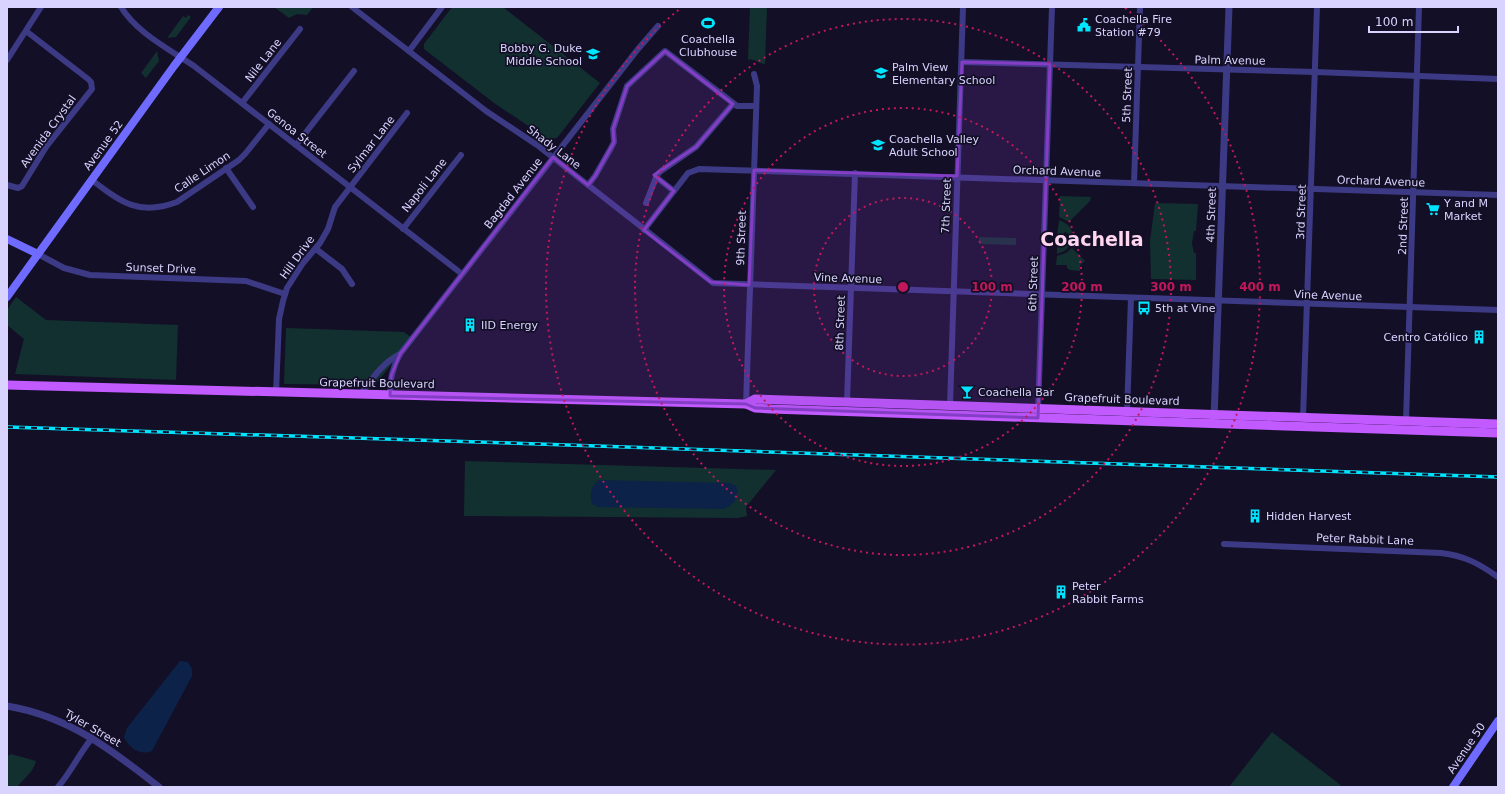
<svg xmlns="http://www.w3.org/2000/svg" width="1505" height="794" font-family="'DejaVu Sans',sans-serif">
	<rect width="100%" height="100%" fill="#130f26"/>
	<g fill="#12302f">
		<path d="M274 7H313L307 15 297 14 289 18Z"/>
		<path d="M452 7H503L600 83 557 138 548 139 494 103 424 49V44Z"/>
		<path d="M750 7H767L765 64C758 64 755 58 748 60Z"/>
		<path d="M188 15 191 17 176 37 167 38 183 16 186 18Z"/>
		<path d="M157 51 159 61 146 78 141 73Z"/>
		<path d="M1060 196 1091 197 1090 201 1069 222 1059 217Z"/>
		<path d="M1155 203 1198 204 1196 231H1194L1192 243 1194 253H1196V280L1151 279 1150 241Z"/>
		<path d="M1059 220C1067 223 1072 227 1073 236H1070L1067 233 1065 232 1061 236 1057 235Z"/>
		<path d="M979 237 1016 238V245L979 244Z"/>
		<path d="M1057 238H1061L1064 242 1067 241 1070 238H1073C1071 247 1066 251 1057 254Z"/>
		<path d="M1072 248 1085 261 1080 265V271L1070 270 1067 268V265H1056L1057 256 1066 253Z"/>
		<path d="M16 297 46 320 178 325 176 380 15 374 24 339 7 325V310Z"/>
		<path d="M286 328 404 332 412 338 375 385 284 384Z"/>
		<path d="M465 461 776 470 746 507 747 516 738 518 464 516Z"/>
		<path d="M1272 732 1338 783 1342 787H1229Z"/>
		<path d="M11 754 36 761C33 773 24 778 17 787H7V757Z"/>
	</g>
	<g fill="#0c2248">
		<path d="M599 480 730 483 737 487C738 499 735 504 724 509L598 507 592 504C589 494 591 486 599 480Z"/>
		<path d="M180 661 188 662 192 669V676L152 751C140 756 129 748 124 737L127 728Z"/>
	</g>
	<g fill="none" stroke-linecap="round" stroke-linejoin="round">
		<g stroke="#3d3a85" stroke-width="6">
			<path d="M121 7C137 33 169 49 194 66L462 274"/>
			<path d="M352 7 486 111 537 145 713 283 1498 310"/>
			<path d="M409 51 442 7"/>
			<path d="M7 60 41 7"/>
			<path d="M962 62 1316 72 1498 79"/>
			<path d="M242 103 300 29"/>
			<path d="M296 145 354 71"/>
			<path d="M226 168 253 207"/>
			<path d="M656 177 674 191"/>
			<path d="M92 180C121 203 140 216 177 202L239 160 245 154 269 124"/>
			<path d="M1134 183 1140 7"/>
			<path d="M7 185 18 188 22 186 46 147 92 89 91 82 88 79 26 31"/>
			<path d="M588 185 595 176 611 148 614 142 613 129 627 86 665 51 737 106H756"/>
			<path d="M646 203 657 175 661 171 696 147 733 104"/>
			<path d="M403 229 461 155"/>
			<path d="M644 230 688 173 699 169 1498 195"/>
			<path d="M316 249 342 269 352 284"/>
			<path d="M38 254 64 268 90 275 246 281 285 294"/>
			<path d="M276 393 279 319 283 301 287 288 303 263 320 243 328 229 335 207 407 113"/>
			<path d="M360 395C372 379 382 363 400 354"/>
			<path d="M390 396C390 380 392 368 400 354L638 49 658 26"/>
			<path d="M847 402 855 173"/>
			<path d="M746 404 757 86 754 74"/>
			<path d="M950 406 963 7"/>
			<path d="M1038 411 1052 7"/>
			<path d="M1127 412 1131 298"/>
			<path d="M1303 418 1317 7"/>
			<path d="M1406 421 1419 7"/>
			<path d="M1224 544 1441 553C1465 556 1478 563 1498 577"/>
			<path d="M58 787C71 772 79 754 92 738"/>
		</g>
		<g stroke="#3d3a85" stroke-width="7">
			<path d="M1214 419 1229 7"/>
			<path d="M7 706C68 716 112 750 159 787"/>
		</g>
		<g stroke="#6f6bff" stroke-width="8">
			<path d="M7 239 38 254"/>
			<path d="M7 297 174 66 219 7"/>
			<path d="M1453 787 1498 721"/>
		</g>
		<g stroke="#c25bff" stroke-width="9">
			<path d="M7 385 746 404 755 408 771 409 1498 433"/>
			<path d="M746 404 755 399 1498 424"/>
		</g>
		<g stroke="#00e5ff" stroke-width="3.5">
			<path id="rail" d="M7 427 509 443 1498 477"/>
		</g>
		<use href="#rail" stroke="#130f26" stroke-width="2" stroke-dasharray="6" stroke-linecap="butt"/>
	</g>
	<path fill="#843dc5" fill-opacity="0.2" stroke="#843dc5" stroke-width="3" stroke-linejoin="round" d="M665 51 733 104 696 147 654 175 674 191 644 230 711 282 749 285 754 170 957 176 962 62 1050 64 1038 418 755 408 746 404 390 396 391 376 400 354 553 157 588 185 595 176 614 142 613 129 627 86Z"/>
	<g fill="none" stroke="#c2185b" stroke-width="2" stroke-dasharray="2 4">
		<circle cx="903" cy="287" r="89"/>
		<circle cx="903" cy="287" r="179"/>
		<circle cx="903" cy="287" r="268"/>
		<path d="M1125 8A357 357 0 1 1 681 8"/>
	</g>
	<defs>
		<g id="stadium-bare" transform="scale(1.08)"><path d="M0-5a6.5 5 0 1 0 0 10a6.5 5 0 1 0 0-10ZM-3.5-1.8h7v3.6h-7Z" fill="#00e5ff" stroke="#130f26" stroke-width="2.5" paint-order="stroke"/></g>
		<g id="civic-bare" transform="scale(1.08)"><path d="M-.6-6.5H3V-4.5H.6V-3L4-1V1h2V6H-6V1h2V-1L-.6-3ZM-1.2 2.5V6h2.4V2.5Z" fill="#00e5ff" stroke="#130f26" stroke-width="2.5" paint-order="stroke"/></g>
		<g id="school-bare" transform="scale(1.08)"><path d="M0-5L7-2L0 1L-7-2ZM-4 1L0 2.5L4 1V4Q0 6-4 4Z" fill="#00e5ff" stroke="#130f26" stroke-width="2.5" paint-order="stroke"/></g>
		<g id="supermarket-bare" transform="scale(1.08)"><path d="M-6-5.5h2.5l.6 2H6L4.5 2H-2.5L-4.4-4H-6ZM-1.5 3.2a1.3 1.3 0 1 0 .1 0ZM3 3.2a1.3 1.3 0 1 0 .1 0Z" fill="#00e5ff" stroke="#130f26" stroke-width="2.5" paint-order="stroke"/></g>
		<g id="bus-bare" transform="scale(1.08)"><path d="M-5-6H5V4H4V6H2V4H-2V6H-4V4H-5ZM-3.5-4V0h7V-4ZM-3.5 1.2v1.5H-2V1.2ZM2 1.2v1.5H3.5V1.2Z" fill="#00e5ff" stroke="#130f26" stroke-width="2.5" paint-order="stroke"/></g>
		<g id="building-bare" transform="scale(1.08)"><path d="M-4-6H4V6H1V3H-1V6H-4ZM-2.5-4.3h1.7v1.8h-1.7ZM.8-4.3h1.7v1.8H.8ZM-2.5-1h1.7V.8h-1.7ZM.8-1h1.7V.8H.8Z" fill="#00e5ff" stroke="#130f26" stroke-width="2.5" paint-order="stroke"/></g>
		<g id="bar-bare" transform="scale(1.08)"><path d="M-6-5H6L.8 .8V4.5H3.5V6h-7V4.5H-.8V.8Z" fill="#00e5ff" stroke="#130f26" stroke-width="2.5" paint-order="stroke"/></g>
	</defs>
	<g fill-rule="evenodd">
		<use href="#stadium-bare" x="708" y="23"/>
		<use href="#civic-bare" x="1084" y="25"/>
		<use href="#school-bare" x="593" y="54"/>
		<use href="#school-bare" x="881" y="73"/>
		<use href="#school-bare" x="878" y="145"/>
		<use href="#supermarket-bare" x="1433" y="209"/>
		<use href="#bus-bare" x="1144" y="308"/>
		<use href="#building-bare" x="470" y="325"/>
		<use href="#building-bare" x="1479" y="337"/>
		<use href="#bar-bare" x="967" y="392"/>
		<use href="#building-bare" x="1255" y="516"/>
		<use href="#building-bare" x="1061" y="592"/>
	</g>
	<g text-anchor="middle" stroke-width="3.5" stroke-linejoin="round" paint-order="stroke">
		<g font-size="11" fill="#d9d4ff" stroke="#130f26" text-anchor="start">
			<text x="1095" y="23">Coachella Fire<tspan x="1095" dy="13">Station #79</tspan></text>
			<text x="708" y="43" text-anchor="middle">Coachella<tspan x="708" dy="13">Clubhouse</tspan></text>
			<text x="582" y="52" text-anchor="end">Bobby G. Duke<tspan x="582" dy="13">Middle School</tspan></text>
			<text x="892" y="71">Palm View<tspan x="892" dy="13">Elementary School</tspan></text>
			<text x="889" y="143">Coachella Valley<tspan x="889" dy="13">Adult School</tspan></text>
			<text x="1444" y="207">Y and M<tspan x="1444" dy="13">Market</tspan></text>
			<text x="1155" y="312">5th at Vine</text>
			<text x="481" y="329">IID Energy</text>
			<text x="1468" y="341" text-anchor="end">Centro Católico</text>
			<text x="978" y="396">Coachella Bar</text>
			<text x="1266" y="520">Hidden Harvest</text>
			<text x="1072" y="590">Peter<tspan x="1072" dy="13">Rabbit Farms</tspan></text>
		</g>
		<g font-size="11" fill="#d9d4ff" stroke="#130f26">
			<text transform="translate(263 60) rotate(-52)" y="4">Nile Lane</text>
			<text transform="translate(1230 60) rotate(1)" y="4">Palm Avenue</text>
			<text transform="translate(1127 95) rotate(-88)" y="4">5th Street</text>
			<text transform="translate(48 131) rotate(-54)" y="4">Avenida Crystal</text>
			<text transform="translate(297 133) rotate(38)" y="4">Genoa Street</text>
			<text transform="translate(371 144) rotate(-52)" y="4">Sylmar Lane</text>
			<text transform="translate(103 145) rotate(-54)" y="4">Avenue 52</text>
			<text transform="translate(554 147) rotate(37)" y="4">Shady Lane</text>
			<text transform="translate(1057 171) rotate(2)" y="4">Orchard Avenue</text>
			<text transform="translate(202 172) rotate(-34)" y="4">Calle Limon</text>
			<text transform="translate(1381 181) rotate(2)" y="4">Orchard Avenue</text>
			<text transform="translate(424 185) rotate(-52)" y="4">Napoli Lane</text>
			<text transform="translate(513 193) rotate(-52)" y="4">Bagdad Avenue</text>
			<text transform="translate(946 206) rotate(-88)" y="4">7th Street</text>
			<text transform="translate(1301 212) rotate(-88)" y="4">3rd Street</text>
			<text transform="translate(1211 215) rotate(-88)" y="4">4th Street</text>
			<text transform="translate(1403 226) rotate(-88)" y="4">2nd Street</text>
			<text transform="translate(741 238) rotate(-88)" y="4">9th Street</text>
			<text transform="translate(297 257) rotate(-54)" y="4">Hill Drive</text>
			<text transform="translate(161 268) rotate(2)" y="4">Sunset Drive</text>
			<text transform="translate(848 278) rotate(2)" y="4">Vine Avenue</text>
			<text transform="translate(1033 284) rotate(-88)" y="4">6th Street</text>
			<text transform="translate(1328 295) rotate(2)" y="4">Vine Avenue</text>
			<text transform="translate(840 323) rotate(-88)" y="4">8th Street</text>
			<text transform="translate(377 383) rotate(1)" y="4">Grapefruit Boulevard</text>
			<text transform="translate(1122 399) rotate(2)" y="4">Grapefruit Boulevard</text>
			<text transform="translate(1365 539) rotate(2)" y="4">Peter Rabbit Lane</text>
			<text transform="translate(93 728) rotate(30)" y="4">Tyler Street</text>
			<text transform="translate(1466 748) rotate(-56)" y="4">Avenue 50</text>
		</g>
		<g font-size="19" font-weight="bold" fill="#ffd6f0" stroke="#130f26">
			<text x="1092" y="246">Coachella</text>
		</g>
	</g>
	<circle cx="903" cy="287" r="6" fill="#c2185b" stroke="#130f26" stroke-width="2"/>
	<g font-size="12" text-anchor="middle" font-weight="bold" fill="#c2185b" stroke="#130f26" stroke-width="3.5" stroke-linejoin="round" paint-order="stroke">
		<text x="992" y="291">100 m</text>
		<text x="1082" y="291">200 m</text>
		<text x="1171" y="291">300 m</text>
		<text x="1260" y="291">400 m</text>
	</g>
	<rect width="1505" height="794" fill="none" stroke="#d9d4ff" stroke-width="16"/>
	<path d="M1369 26v6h89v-6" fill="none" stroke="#d9d4ff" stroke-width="2"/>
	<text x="1375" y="26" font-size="12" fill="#d9d4ff" stroke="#130f26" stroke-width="3" paint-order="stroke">100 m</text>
</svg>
